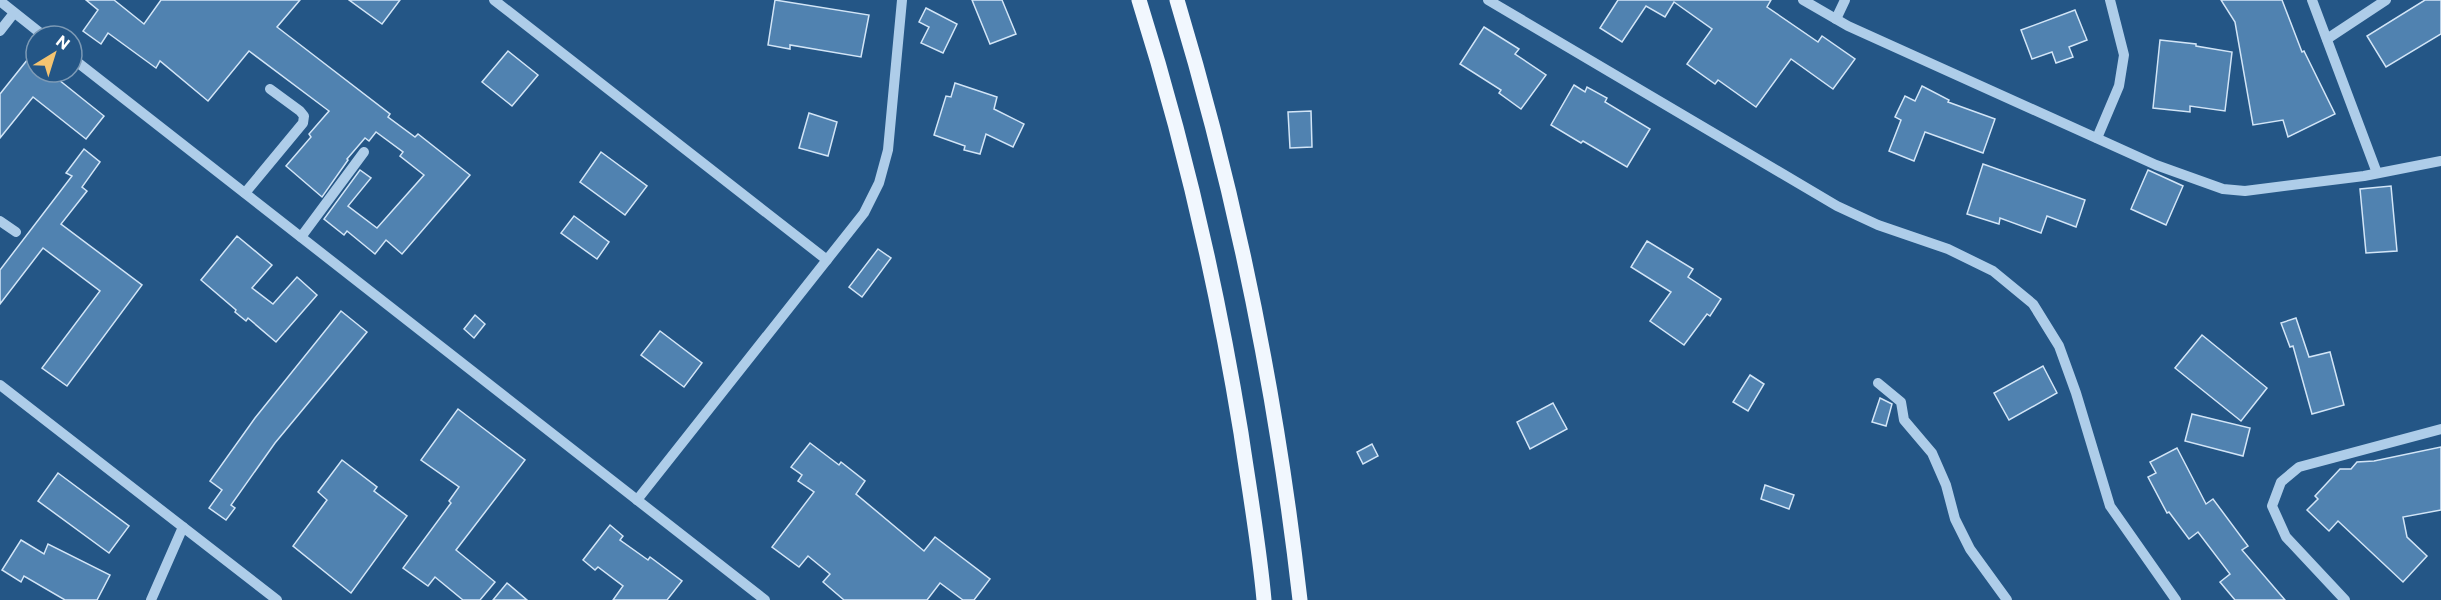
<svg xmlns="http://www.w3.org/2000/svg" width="2441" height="600" font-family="Commissioner,sans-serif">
	<rect width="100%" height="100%" fill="#245686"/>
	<g fill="#5082b0" stroke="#d2e5f7" stroke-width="1.5">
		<path d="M86 0H114L144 24 161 0H300L277 27 390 114 388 117 415 137 418 134 470 175 402 254 386 240 375 254 347 231 344 235 324 219 360 170 371 178 348 206 377 228 424 175 400 156 403 152 376 132 369 141 365 138 347 159 348 160 322 197 286 166 311 137 309 134 329 111 249 51 208 101 160 61 156 68 108 33 101 44 83 31 98 10Z"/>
		<path d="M349 0H400L382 24Z"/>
		<path d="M775 0 869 15 861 57 790 45V49L768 45Z"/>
		<path d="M972 0H1002L1016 34 990 44Z"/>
		<path d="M1618 0H1771L1767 7 1818 42 1822 36 1855 59 1833 89 1791 59 1756 107 1718 80 1715 84 1687 64 1712 29 1674 2 1665 17 1646 6 1622 42 1600 28Z"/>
		<path d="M2221 0H2282L2302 52 2304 51 2335 114 2288 137 2283 120 2253 125 2235 22Z"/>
		<path d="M2425 0H2441V34L2386 67 2367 36Z"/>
		<path d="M926 8 957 24 943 53 921 43 929 27 919 22Z"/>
		<path d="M2075 10 2087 40 2069 47 2073 57 2056 63 2052 52 2032 59 2021 30Z"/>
		<path d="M1484 27 1519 49 1515 54 1546 75 1521 109 1499 93 1501 90 1460 64Z"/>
		<path d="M2160 40 2196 44V46L2232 52 2225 111 2190 106V112L2153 108Z"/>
		<path d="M36 49V72H49L104 116 86 139 33 97 0 138V94Z"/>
		<path d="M508 51 538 75 512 106 482 82Z"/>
		<path d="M955 83 997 97 994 109 1024 124 1013 147 986 134 980 154 964 150 965 146 934 135 946 96 951 97Z"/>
		<path d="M1574 85 1585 92 1587 87 1607 98 1605 102 1650 129 1627 167 1583 141 1581 143 1551 125Z"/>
		<path d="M1922 86 1949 100 1948 102 1995 119 1983 153 1925 132 1914 161 1889 151 1901 120 1895 117 1905 96 1915 101Z"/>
		<path d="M1311 111 1312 147 1290 148 1288 112Z"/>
		<path d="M809 113 837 122 828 156 799 148Z"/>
		<path d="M84 149 100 162 82 187 87 191 61 224 142 285 67 386 42 368 100 291 43 248 0 304V270L72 176 66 173Z"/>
		<path d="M601 152 647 186 625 215 580 182Z"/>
		<path d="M1983 164 2085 200 2076 227 2047 216 2041 233 2000 218 1999 224 1967 214Z"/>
		<path d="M2148 170 2183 186 2166 225 2131 209Z"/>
		<path d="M2391 186 2397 251 2366 253 2360 189Z"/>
		<path d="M574 216 609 242 597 259 561 233Z"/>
		<path d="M237 236 272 265 252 288 273 304 297 277 317 295 276 342 248 318 246 321 235 312 236 310 201 280Z"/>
		<path d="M1647 241 1693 269 1688 277 1721 299 1710 316 1707 314 1684 345 1650 321 1671 292 1631 267Z"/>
		<path d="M878 249 891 258 862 297 849 287Z"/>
		<path d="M341 311 367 332 275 443 231 505 235 508 226 520 209 508 222 490 210 481 255 418Z"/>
		<path d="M475 315 485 324 474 338 464 329Z"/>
		<path d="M2296 318 2309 357 2330 352 2344 405 2312 414 2293 346 2290 347 2281 323Z"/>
		<path d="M660 331 702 363 684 387 641 355Z"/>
		<path d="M2202 335 2267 388 2241 421 2175 368Z"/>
		<path d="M2043 366 2057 393 2009 420 1994 393Z"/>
		<path d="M1750 375 1764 384 1748 411 1733 402Z"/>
		<path d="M1880 398 1892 404 1886 426 1872 422Z"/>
		<path d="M1553 403 1567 429 1530 449 1517 422Z"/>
		<path d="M458 409 525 460 456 550 495 582 480 600H463L435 577 428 586 403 568 451 503 449 501 459 487 421 460Z"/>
		<path d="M2192 414 2250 428 2243 456 2185 441Z"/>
		<path d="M810 443 839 465 841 462 865 481 856 494 924 551 935 537 990 579 974 600H963L940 583 927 600H844L823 582 830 574 808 556 799 567 772 547 814 492 798 481 802 475 791 467Z"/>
		<path d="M1372 444 1378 456 1363 464 1357 452Z"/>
		<path d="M2441 447V510L2403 517 2407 537 2427 556 2403 582 2338 521 2329 531 2307 510 2318 499 2315 496 2340 469H2351L2357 462 2374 461Z"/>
		<path d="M2177 448 2206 504 2213 499 2248 546 2242 550 2285 600H2235L2220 582 2230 574 2198 532 2189 539 2169 512 2167 513 2148 477 2156 473 2150 462Z"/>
		<path d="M342 460 377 487 374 491 407 516 351 593 293 546 327 500 318 492Z"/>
		<path d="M58 473 129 526 109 553 38 501Z"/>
		<path d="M1765 485 1794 495 1789 509 1761 499Z"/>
		<path d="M610 525 623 536 620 540 648 560 650 557 682 581 667 600H613L623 586 598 567 595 570 583 560Z"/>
		<path d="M21 540 44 554 48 544 110 575 97 600H65L24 576 21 582 2 570Z"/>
		<path d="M507 583 527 600H493Z"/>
	</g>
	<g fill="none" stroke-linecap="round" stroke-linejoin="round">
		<g stroke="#aecde9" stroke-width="10">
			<path d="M494 0 827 260"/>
			<path d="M1488 0 1837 206 1878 225 1948 249 1993 271 2033 304 2059 346 2076 393 2110 506 2176 600"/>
			<path d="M1803 0 1848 26 2156 165 2223 189 2245 191 2364 176 2441 161"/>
			<path d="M2312 0 2377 173"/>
			<path d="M0 1 44 36"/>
			<path d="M1836 19 1845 0"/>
			<path d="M0 31 14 13"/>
			<path d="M2327 39 2386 0"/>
			<path d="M72 58 765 600"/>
			<path d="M2097 138 2119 86 2124 55 2110 0"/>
			<path d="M245 193 303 123 304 116 300 111 270 89"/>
			<path d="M0 221 16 232"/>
			<path d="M301 237 364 152"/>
			<path d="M1878 383 1901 402 1904 420 1932 453 1946 485 1955 519 1970 549 2007 600"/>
			<path d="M0 385 277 600"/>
			<path d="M637 500 864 213 879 183 888 150 902 0"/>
			<path d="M151 600 183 527"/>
			<path d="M2345 600 2286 537 2272 506 2281 482 2299 467 2441 429"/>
		</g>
		<g stroke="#f1f7fe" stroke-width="15">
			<path d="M1139 0C1184 142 1217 286 1241 433 1249 488 1259 544 1264 600"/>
			<path d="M1177 0C1236 195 1277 397 1300 600"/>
		</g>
	</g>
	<g transform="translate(54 54) rotate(38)"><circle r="28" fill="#245686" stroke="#7c9ab6" stroke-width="1.5"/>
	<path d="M0-4.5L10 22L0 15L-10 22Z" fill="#f4c471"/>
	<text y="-9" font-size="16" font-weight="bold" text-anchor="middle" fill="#ffffff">N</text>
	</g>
</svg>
